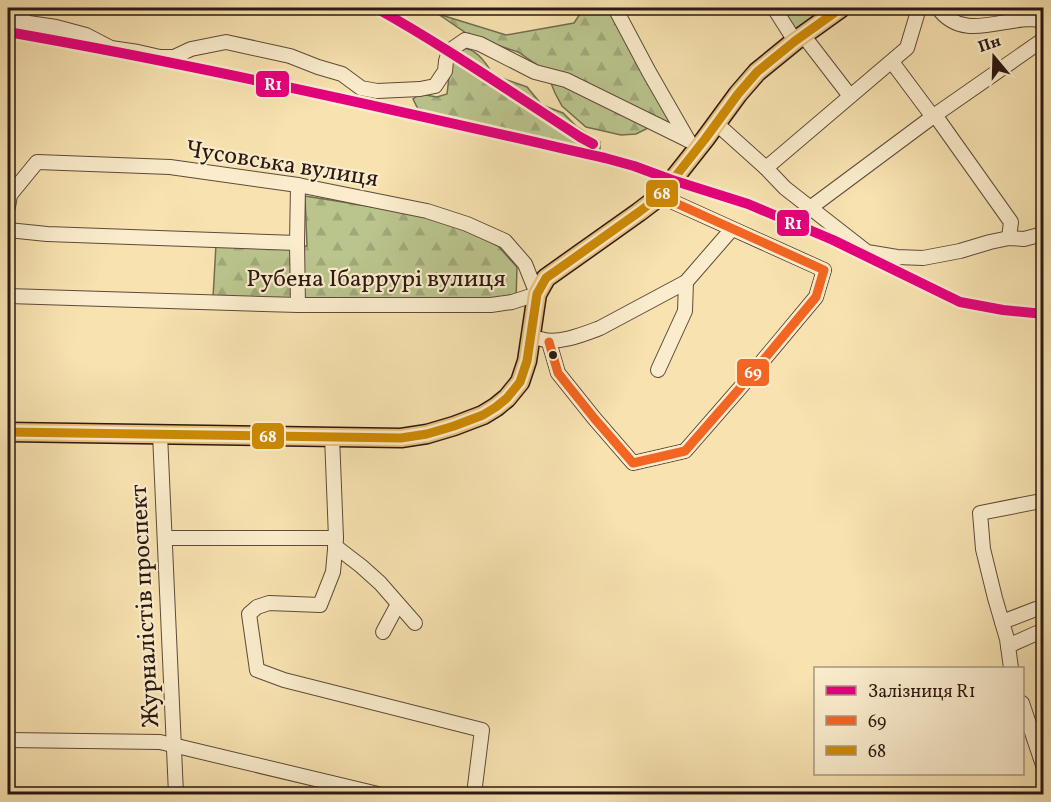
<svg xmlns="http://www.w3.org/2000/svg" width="1051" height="802" font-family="Vollkorn,serif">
	<defs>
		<pattern id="forest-firs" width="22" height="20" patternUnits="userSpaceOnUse" patternTransform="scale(1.5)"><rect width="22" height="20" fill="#bac48d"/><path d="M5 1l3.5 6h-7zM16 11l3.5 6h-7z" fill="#a0a879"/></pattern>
	</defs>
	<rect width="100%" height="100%" fill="#f7e2b0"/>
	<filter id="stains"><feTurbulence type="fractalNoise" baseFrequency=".00333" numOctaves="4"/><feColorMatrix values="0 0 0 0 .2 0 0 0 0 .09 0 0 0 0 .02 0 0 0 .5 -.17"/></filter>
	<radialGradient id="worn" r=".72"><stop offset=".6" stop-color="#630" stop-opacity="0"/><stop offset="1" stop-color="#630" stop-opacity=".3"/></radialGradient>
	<g fill="url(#forest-firs)" stroke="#726e4f" stroke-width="1.5">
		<path d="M584 8H611L669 115V121L665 124 650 127 636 134 621 135 586 127 562 106 555 93 546 71 518 52 472 37 438 14 506 35 574 23Z"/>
		<path d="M778 8H833L794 34Z"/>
		<path d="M463 48C477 49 487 64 493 75L527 87 542 105 563 113 576 126 600 142V153L555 140 419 111 413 99 420 94 437 97 447 94 451 60 456 51Z"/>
		<path d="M305 196 424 215 465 229 498 246 517 267 516 300 213 298 216 244 307 246Z"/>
	</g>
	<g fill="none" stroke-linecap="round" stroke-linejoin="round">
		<g stroke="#5e4a39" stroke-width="16">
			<g id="minor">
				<path d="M615 8 649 72 688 140"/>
				<path d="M774 8 795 41"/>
				<path d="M938 8C961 40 998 20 1029 19 1034 19 1039 20 1044 20"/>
				<path d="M8 20 56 27 86 35 111 48 138 52 160 57H174L191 49 226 42 290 56 318 67 342 74 361 88 377 91 420 89 435 86 445 71 446 61 449 51 465 40 480 44 535 72 566 80 688 140"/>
				<path d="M20 22 25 8"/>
				<path d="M803 35 850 96"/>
				<path d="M892 62 933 117"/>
				<path d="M935 115 1011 222 1009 238"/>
				<path d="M717 124 766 168 785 188 867 252 897 257 923 258 960 251 990 242 1009 238 1024 239 1039 235 1044 232"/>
				<path d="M766 168 907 48 919 8"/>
				<path d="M298 185 297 243 298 305"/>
				<path d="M8 207 10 195 37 162 170 167 298 185 427 211 467 224 505 241 525 264 537 294 512 302 491 305H298L8 296"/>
				<path d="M810 208 935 115 1044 39"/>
				<path d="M8 230 47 234 297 243"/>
				<path d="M541 339C557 345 584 334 600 328L686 282 732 229"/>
				<path d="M549 342 558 373 594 418 633 463 685 451 740 388 816 297 824 270 660 196"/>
				<path d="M658 370 685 311 686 282"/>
				<path d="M160 434 176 794"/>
				<path d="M332 436 336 538 333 572 320 605 269 603 257 607 249 614 257 670 284 680 482 730 474 794"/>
				<path d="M165 538H336"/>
				<path d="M335 546 361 566 380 583 415 623"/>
				<path d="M1002 622 1036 609 1044 608"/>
				<path d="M383 632 398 604"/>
				<path d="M1008 646 1037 633H1044"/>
				<path d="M1011 668 1007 639 995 598 983 549 980 513 1041 501 1044 511"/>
				<path d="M1022 703 1044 768"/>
				<path d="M8 740 160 742 378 794"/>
			</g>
		</g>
		<g stroke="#2b1811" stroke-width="21">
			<path id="major" d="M8 432 401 438 427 434 454 426 483 415 496 407 507 398 520 382 527 361 537 294 546 278 639 212 660 196 705 139 738 94 757 72 795 41 841 8"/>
		</g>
		<use href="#minor" stroke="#faeccc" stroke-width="14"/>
		<use href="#major" stroke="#ecc178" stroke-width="18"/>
		<g stroke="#faeccc" stroke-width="14">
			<path id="bus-1" d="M549 342 558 373 594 418 633 463 685 451 740 388 816 297 824 270 660 196"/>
		</g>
		<g stroke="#faeccc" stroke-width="14">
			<path id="bus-2" d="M8 432 401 438 427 434 454 426 483 415 496 407 507 398 520 382 527 361 537 294 546 278 639 212 660 196 705 139 738 94 757 72 795 41 841 8"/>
		</g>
		<use href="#bus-1" stroke="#f26522" stroke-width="9"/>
		<use href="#bus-2" stroke="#ce8a03" stroke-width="9"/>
		<g stroke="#faeccc" stroke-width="15">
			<g id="rail-1">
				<path d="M376 8C446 47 512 93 580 137L593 144"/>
				<path d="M8 32C208 67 407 113 605 158L634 166 672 180 748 204 833 240 960 302 1003 310 1044 314"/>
			</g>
		</g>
		<use href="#rail-1" stroke="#e5007d" stroke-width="10"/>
	</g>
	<circle fill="#2b1811" stroke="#faeccc" stroke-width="2" cx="553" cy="355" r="5"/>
	<g text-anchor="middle" stroke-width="4.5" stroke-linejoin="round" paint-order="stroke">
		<g font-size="24" fill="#2b1811" stroke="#faeccc">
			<text transform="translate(282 163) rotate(9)" y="8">Чусовська вулиця</text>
			<text x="376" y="286">Рубена Ібаррурі вулиця</text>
			<text transform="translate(144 606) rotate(-93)" y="8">Журналістів проспект</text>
		</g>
	</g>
	<g stroke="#faeccc" stroke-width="2">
		<rect x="255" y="70" width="35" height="28" rx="6" fill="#e5007d"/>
		<rect x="645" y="179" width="34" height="29" rx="6" fill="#ce8a03"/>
		<rect x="776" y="209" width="34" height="28" rx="6" fill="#e5007d"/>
		<rect x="736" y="358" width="34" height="29" rx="6" fill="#f26522"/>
		<rect x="251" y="422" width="34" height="28" rx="6" fill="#ce8a03"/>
	</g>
	<g font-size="16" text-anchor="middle" font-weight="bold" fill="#fff">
		<text x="273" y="90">R1</text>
		<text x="662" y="199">68</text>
		<text x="793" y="229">R1</text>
		<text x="753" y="378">69</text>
		<text x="268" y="442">68</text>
	</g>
	<rect width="1051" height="802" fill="none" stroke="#f7e2b0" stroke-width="30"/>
	<rect x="9" y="9" width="1033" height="784" fill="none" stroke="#2b1811" stroke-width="3"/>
	<rect x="15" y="15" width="1021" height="772" fill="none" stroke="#2b1811" stroke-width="1.5"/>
	<rect x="814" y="667" width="210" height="108" fill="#faeccc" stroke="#a79781" stroke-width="1.5"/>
	<rect x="826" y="686" width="30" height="9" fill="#e5007d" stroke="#a79781" stroke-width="1.5"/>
	<text x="868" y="697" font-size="18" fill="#2b1811">Залізниця R1</text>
	<rect x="826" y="716" width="30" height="9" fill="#f26522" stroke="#a79781" stroke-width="1.5"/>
	<text x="868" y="727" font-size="18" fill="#2b1811">69</text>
	<rect x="826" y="746" width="30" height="9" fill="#ce8a03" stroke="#a79781" stroke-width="1.5"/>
	<text x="868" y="757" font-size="18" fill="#2b1811">68</text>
	<g transform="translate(994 57) rotate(341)" stroke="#faeccc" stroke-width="4.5" paint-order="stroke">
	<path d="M0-4.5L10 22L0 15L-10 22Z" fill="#2b1811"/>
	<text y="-9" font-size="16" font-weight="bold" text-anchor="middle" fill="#2b1811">Пн</text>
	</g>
	<rect width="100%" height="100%" filter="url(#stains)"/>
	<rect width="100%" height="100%" fill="url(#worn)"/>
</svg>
